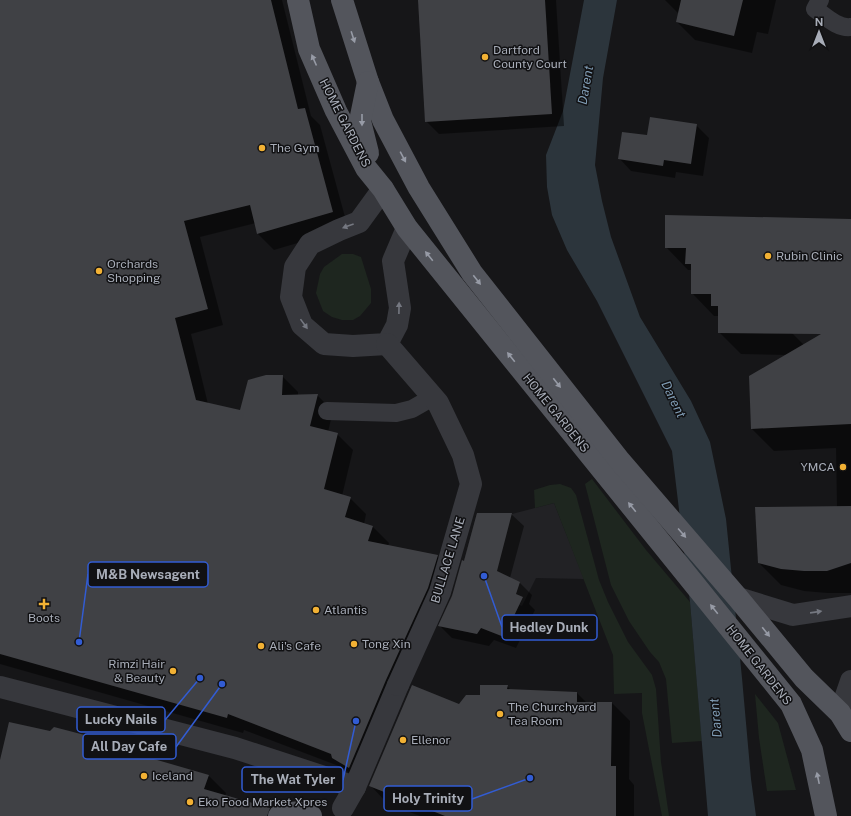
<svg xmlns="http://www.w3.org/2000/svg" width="851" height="816" font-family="'Public Sans',sans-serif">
	<rect width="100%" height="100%" fill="#161618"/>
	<path fill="#222225" d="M554 503 584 579 536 578 522 606 519 605 481 628 477 634 438 626 458 582 477 513H512V514Z"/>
	<g fill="#1e261f">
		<path d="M342 254H353L361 257 371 289V303L360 316 353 320H342L332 317 323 311 316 293 320 274 324 267Z"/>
		<path d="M592 479 646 550 690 602 702 741 672 743 666 679 659 662 650 652 629 621 611 585 585 484Z"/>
		<path d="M560 484 571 488 576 495 599 580 608 602 628 642 652 675 656 689 661 762 669 816H662L642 713V693L614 694 613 655 554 503 535 508 534 490 550 485Z"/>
		<path d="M755 694 778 723 796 790 767 791 759 738Z"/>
	</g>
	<path fill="#2c353c" d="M584 0H617L603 78 595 165 602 201 611 237 640 317 691 401 710 442 726 519 742 678 751 779 756 816H708L690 602 672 451 597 301 567 250 552 215 547 187 546 155 563 111Z"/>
	<g fill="#0007">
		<path d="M0 0H282L311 116 320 125 348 228 274 250 258 234 256 223 200 237 223 325 191 334 208 404 241 411 282 376 298 392V395H317L333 411 328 432 337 434 353 450 342 496 350 498 366 514 364 524 373 527 389 543 388 546 437 556 453 572 350 774 344 768 244 730 243 733 0 664Z"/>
		<path d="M419 0H556L564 126 439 134 426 121Z"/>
		<path d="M665 0H776L768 34 757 32 752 53 695 40 677 22 679 14Z"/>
		<path d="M696 125 709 138 703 176 676 172 675 178 631 171 619 158Z"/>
		<path d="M851 220V331L744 303 793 334 804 345 851 371V593H827L804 591 781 585 759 563 837 507 836 448 774 451 752 429 787 355 741 354 719 332V316H714L692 293V270H688L666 247Z"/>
		<path d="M511 514 524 526 510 578 520 583 532 595 529 604 535 610 516 648 494 640 489 646 452 638 440 626 453 596 464 562Z"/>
		<path d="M507 686 511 690 577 693 587 703H612L630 721 629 779 634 785V816H420L388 804 370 785 460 705Z"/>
		<path d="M51 732 100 740 105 746 209 776 226 793 225 797 243 816H0V764Z"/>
	</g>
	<g fill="#404145">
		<path d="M0 0H271L298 109 305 108 333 212 257 234 250 205 184 221 208 309 175 318 196 400 240 410 248 380 266 375H283L282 395 318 394 310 426 338 433 324 489 351 497 345 517 373 526 368 541 438 555 428 588 386 680 349 768 332 758 331 754 228 714 227 718 0 654Z"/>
		<path d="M418 0H545L552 114 425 122Z"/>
		<path d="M681 0H743L734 36 676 22Z"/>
		<path d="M650 117 697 124 691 164 664 160 663 166 618 159 622 132 647 135Z"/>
		<path d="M665 215 851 219V424L751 429 749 376 821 334 718 333V306H711V294H691V264H685L686 248H665Z"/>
		<path d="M851 506V563L827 571H804L781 569 758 563 755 507Z"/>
		<path d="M477 513H512L497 571 520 582 516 594 523 597 504 637 481 628 477 634 438 626 452 596 462 560 464 561Z"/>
		<path d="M412 685 459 704 466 695H480V685H508L507 689 577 692V702H612L611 766H616V816H445L369 786Z"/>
		<path d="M9 722 50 731 54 727 100 739 102 744 209 775 204 789 270 808 267 816H0V760Z"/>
	</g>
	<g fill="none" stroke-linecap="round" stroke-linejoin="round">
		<g stroke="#37383d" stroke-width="18">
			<path d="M820 0 815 9C825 16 838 29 851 27"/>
			<path d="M327 411 396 413 412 409 433 397"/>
		</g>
		<g stroke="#37383d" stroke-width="22">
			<path d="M0 687 235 748 355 787"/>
			<path d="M343 808 355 787 398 685"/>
		</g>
		<g stroke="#37383d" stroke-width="22">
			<path d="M383 189 359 222 339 230 310 244 295 267 291 297 302 325 324 344 353 346 387 344 397 325 400 308 393 261 407 228"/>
			<path d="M387 344 438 403 463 455 471 484 440 592 398 685"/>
		</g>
		<g stroke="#37383d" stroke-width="22">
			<path d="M738 598 793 615 851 606"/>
			<path d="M840 713 851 681"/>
		</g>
		<g stroke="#53555c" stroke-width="22">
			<path d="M298 0 309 49 336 111 366 168 383 189 407 228 791 704 812 750 826 816"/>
			<path d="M342 0 368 82 383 120 419 188 472 273 620 461 738 598 804 678 840 713 851 731"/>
			<path d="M368 82 360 121 368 153"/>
			<path d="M279 816C289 812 301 811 311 816"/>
		</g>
	</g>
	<defs><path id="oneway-solid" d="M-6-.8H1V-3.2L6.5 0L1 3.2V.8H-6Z"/></defs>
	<g fill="#979ba6">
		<use href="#oneway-solid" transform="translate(353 37) rotate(72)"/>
		<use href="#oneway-solid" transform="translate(314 60) rotate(-114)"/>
		<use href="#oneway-solid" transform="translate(362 120) rotate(90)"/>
		<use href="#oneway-solid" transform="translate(403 157) rotate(62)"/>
		<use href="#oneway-solid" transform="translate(429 256) rotate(-129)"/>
		<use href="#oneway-solid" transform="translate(477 280) rotate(52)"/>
		<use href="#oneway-solid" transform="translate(511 357) rotate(-129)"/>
		<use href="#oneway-solid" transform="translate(557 383) rotate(52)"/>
		<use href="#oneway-solid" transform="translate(632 507) rotate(-129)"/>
		<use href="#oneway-solid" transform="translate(682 533) rotate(49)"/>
		<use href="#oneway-solid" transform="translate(714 609) rotate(-129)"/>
		<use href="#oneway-solid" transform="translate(766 632) rotate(51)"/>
		<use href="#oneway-solid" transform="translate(818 778) rotate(-102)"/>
	</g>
	<g fill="#757881">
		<use href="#oneway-solid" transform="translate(348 226) rotate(160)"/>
		<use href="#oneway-solid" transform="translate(399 308) rotate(-89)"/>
		<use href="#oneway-solid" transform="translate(304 324) rotate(54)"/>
		<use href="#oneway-solid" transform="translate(816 612) rotate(-8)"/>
	</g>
	<g fill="#f2b134" stroke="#111113" stroke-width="1.5">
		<circle cx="485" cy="57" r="4"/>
		<circle cx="262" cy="148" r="4"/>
		<circle cx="768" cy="256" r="4"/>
		<circle cx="99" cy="271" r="4"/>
		<circle cx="843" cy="467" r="4"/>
		<path d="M42 598h4v4h4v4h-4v4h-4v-4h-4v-4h4z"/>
		<circle cx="316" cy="610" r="4"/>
		<circle cx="354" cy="644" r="4"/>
		<circle cx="261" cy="646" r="4"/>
		<circle cx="173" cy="671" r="4"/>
		<circle cx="500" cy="714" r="4"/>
		<circle cx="403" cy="740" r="4"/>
		<circle cx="144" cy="776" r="4"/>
		<circle cx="190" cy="802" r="4"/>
	</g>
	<g text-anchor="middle" stroke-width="3" stroke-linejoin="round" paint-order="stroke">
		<g font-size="12" fill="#a8adb8" stroke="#111113" text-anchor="start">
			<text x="493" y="54">Dartford<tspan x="493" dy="14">County Court</tspan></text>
			<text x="270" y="152">The Gym</text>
			<text x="776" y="260">Rubin Clinic</text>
			<text x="107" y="268">Orchards<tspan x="107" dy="14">Shopping</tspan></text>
			<text x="835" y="471" text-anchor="end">YMCA</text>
			<text x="324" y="614">Atlantis</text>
			<text x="44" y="622" text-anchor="middle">Boots</text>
			<text x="362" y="648">Tong Xin</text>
			<text x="269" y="650">Ali's Cafe</text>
			<text x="165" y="668" text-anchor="end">Rimzi Hair<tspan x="165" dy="14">&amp; Beauty</tspan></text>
			<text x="508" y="711">The Churchyard<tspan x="508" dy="14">Tea Room</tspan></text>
			<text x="411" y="744">Ellenor</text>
			<text x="152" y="780">Iceland</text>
			<text x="198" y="806">Eko Food Market Xpres</text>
		</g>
		<g font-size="12" fill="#a8adb8" stroke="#111113">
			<text transform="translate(345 123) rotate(63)" y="4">HOME GARDENS</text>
			<text transform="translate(556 413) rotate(51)" y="4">HOME GARDENS</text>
			<text transform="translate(448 560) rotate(-73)" y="4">BULLACE LANE</text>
			<text transform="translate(759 665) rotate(52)" y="4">HOME GARDENS</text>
		</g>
		<g font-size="13" font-style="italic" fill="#7f9bb3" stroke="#111113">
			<text transform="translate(585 85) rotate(-80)" y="5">Darent</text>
			<text transform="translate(674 399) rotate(64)" y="5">Darent</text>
			<text transform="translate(715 718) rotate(-95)" y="5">Darent</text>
		</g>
	</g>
	<path fill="none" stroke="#325cd3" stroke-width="1.5" d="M79 642L88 574M484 576L502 627M200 678L165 720M222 684L176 747M356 721L343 780M530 778L472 799"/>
	<g fill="#325cd3" stroke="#111113" stroke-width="1.5">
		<circle cx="79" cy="642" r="4"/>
		<circle cx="484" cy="576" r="4"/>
		<circle cx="200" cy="678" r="4"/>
		<circle cx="222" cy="684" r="4"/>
		<circle cx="356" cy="721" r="4"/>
		<circle cx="530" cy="778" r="4"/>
	</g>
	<g fill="#111113" stroke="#325cd3" stroke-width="1.5">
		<rect x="88" y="562" width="120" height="25" rx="4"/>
		<rect x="502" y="615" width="95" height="25" rx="4"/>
		<rect x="77" y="707" width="88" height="25" rx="4"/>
		<rect x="83" y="734" width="93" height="25" rx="4"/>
		<rect x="242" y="767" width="101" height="25" rx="4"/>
		<rect x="384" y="786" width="88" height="25" rx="4"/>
	</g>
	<g font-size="13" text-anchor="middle" font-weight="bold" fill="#a8adb8">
		<text x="148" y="579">M&amp;B Newsagent</text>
		<text x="549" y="632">Hedley Dunk</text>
		<text x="121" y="724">Lucky Nails</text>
		<text x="129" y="751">All Day Cafe</text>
		<text x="293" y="784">The Wat Tyler</text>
		<text x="428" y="803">Holy Trinity</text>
	</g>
	<g transform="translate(819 32)" stroke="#111113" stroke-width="3" paint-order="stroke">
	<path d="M0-3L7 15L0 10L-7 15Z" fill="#a8adb8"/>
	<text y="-6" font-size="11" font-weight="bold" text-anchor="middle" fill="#a8adb8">N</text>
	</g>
</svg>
